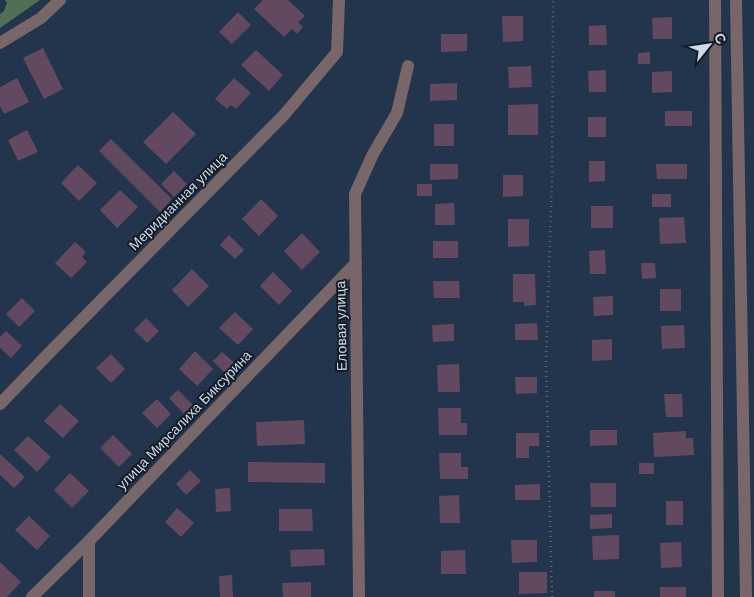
<svg xmlns="http://www.w3.org/2000/svg" width="754" height="597" font-family="'DM Sans',sans-serif">
	<rect width="100%" height="100%" fill="#22354c"/>
	<path fill="#516f54" d="M5 0H40L0 28V14L4 11 7 3Z"/>
	<g fill="#624960">
		<path d="M263 0H288L305 16 298 22 303 27 297 34 292 29 284 37 254 9Z"/>
		<path d="M238 12 251 25 232 44 219 32Z"/>
		<path d="M502 16H523V41L503 42Z"/>
		<path d="M672 17V39H653L652 18Z"/>
		<path d="M606 25 607 45H589V26Z"/>
		<path d="M441 34H467V51L441 52Z"/>
		<path d="M43 48 63 89 44 99 23 58Z"/>
		<path d="M256 50 283 75 269 91 241 65Z"/>
		<path d="M650 52V64H638V53Z"/>
		<path d="M531 66 532 87 509 88 508 67Z"/>
		<path d="M606 70V92H589L588 71Z"/>
		<path d="M672 71V92L652 93V72Z"/>
		<path d="M17 78 29 102 4 114 0 106V87Z"/>
		<path d="M234 78 251 93 236 109 231 105 227 109 215 99Z"/>
		<path d="M457 83V100L430 101V84Z"/>
		<path d="M538 104V135H508V105Z"/>
		<rect x="665" y="111" width="27" height="15"/>
		<path d="M173 112 196 134 166 164 143 142Z"/>
		<rect x="588" y="117" width="18" height="20"/>
		<rect x="434" y="124" width="20" height="22"/>
		<path d="M27 130 38 152 18 161 8 140Z"/>
		<path d="M111 139 172 199 160 212 99 151Z"/>
		<path d="M589 161H605V181L589 182Z"/>
		<path d="M430 164H458V179L430 180Z"/>
		<path d="M656 164H687V179H657Z"/>
		<path d="M78 165 97 183 79 201 61 183Z"/>
		<path d="M174 171 187 184 174 197 161 184Z"/>
		<path d="M503 175H523V196L503 197Z"/>
		<rect x="417" y="184" width="15" height="12"/>
		<path d="M120 190 138 207 117 228 100 210Z"/>
		<rect x="652" y="194" width="19" height="13"/>
		<path d="M261 199 278 216 259 236 242 219Z"/>
		<path d="M454 203 455 225H435V204Z"/>
		<rect x="591" y="206" width="22" height="22"/>
		<path d="M684 217 686 243 660 244 659 218Z"/>
		<path d="M508 219H529V246L508 247Z"/>
		<path d="M302 233 320 252 302 270 284 251Z"/>
		<path d="M229 235 244 250 235 259 220 245Z"/>
		<rect x="433" y="241" width="25" height="17"/>
		<path d="M75 242 86 252 82 257 87 262 71 278 55 263Z"/>
		<path d="M605 250 606 274H590L589 251Z"/>
		<path d="M641 263H655L656 278 642 279Z"/>
		<path d="M192 269 209 286 188 307 172 290Z"/>
		<path d="M273 272 292 291 279 305 260 286Z"/>
		<path d="M513 274H535L536 305 524 306V302H513Z"/>
		<path d="M433 281H459L460 298H434Z"/>
		<rect x="660" y="289" width="21" height="22"/>
		<path d="M613 296V315L594 316 593 297Z"/>
		<path d="M22 298 35 311 19 327 6 314Z"/>
		<path d="M235 312 253 329 238 345 219 328Z"/>
		<path d="M146 318 159 331 147 343 134 330Z"/>
		<path d="M537 323 538 340H515V324Z"/>
		<path d="M454 324V341L433 342 432 325Z"/>
		<path d="M684 325 685 348 662 349 661 326Z"/>
		<path d="M6 331 22 346 11 358 0 348V337Z"/>
		<path d="M612 339V360L592 361V340Z"/>
		<path d="M195 351 213 369 197 386 179 369Z"/>
		<path d="M222 352 235 363 225 373 213 361Z"/>
		<path d="M111 354 125 369 111 383 96 368Z"/>
		<path d="M459 364 460 392H438L437 365Z"/>
		<path d="M515 377H537V393L516 394Z"/>
		<path d="M178 390 193 405 184 414 169 398Z"/>
		<path d="M664 394H682L683 417H666Z"/>
		<path d="M157 399 171 414 157 428 142 413Z"/>
		<path d="M60 404 79 421 63 438 44 421Z"/>
		<path d="M438 408H461V423H467V435H439Z"/>
		<path d="M304 420 305 444 257 446 256 422Z"/>
		<path d="M590 430H617V445L590 446Z"/>
		<path d="M686 431V438H693L694 455 654 457 653 433Z"/>
		<path d="M516 433H539V446H529V458H516Z"/>
		<path d="M113 435 132 454 119 467 100 448Z"/>
		<path d="M28 436 51 457 37 472 14 450Z"/>
		<path d="M439 453H461V467H468V479H440Z"/>
		<path d="M0 454 25 477 14 488 0 475Z"/>
		<path d="M248 462 325 463V483L248 482Z"/>
		<rect x="639" y="463" width="15" height="11"/>
		<path d="M190 470 201 481 186 495 176 484Z"/>
		<path d="M70 473 89 491 72 508 54 490Z"/>
		<path d="M590 483H616V507H591Z"/>
		<path d="M540 484V500H515V485Z"/>
		<path d="M230 488 231 511 216 512 215 489Z"/>
		<path d="M459 495 460 523H440L439 496Z"/>
		<rect x="666" y="501" width="17" height="24"/>
		<path d="M177 508 194 523 181 537 165 522Z"/>
		<path d="M279 509H312L313 531H279Z"/>
		<path d="M612 514V528L590 529V515Z"/>
		<path d="M29 516 50 536 37 550 15 530Z"/>
		<path d="M619 535V559L593 560 592 536Z"/>
		<path d="M511 540H537V562L512 563Z"/>
		<path d="M681 542 682 567 661 568 660 543Z"/>
		<path d="M324 549 325 565 291 567 290 550Z"/>
		<path d="M465 550 466 574H441V551Z"/>
		<path d="M0 562 21 582 7 597H0Z"/>
		<path d="M519 572H547V593L519 594Z"/>
		<path d="M232 575 233 597H220L219 576Z"/>
		<path d="M311 582V597H283L282 583Z"/>
		<rect x="660" y="587" width="26" height="10"/>
		<rect x="594" y="591" width="21" height="6"/>
	</g>
	<g fill="none" stroke-linecap="round" stroke-linejoin="round">
		<path stroke="#596a7f" stroke-width="2.5" stroke-dasharray="1 4" stroke-linecap="butt" d="M552 597 546 360 552 182 553 0"/>
		<g stroke="#796668" stroke-width="12">
			<path d="M715 0 718 597"/>
			<path d="M736 0 746 597"/>
			<path d="M0 43 41 18 60 0"/>
			<path d="M0 404 52 350 284 115 337 52 339 0"/>
			<path d="M89 541V597"/>
			<path d="M32 597 89 541 356 263"/>
			<path d="M359 597 355 194 373 154 397 113 408 66"/>
		</g>
	</g>
	<g text-anchor="middle" stroke-width="4" stroke-linejoin="round" paint-order="stroke">
		<g font-size="14" fill="#cedae9" stroke="#131c26">
			<text transform="translate(178 201) rotate(-45)" y="5">Меридианная улица</text>
			<text transform="translate(341 326) rotate(-91)" y="5">Еловая улица</text>
			<text transform="translate(184 420) rotate(-46)" y="5">улица Мирсалиха Биксурина</text>
		</g>
	</g>
	<g transform="translate(709 45) rotate(60)" stroke="#131c26" stroke-width="4" paint-order="stroke">
	<path d="M0-4L9 19L0 12L-9 19Z" fill="#cedae9"/>
	<text y="-8" font-size="14" font-weight="bold" text-anchor="middle" fill="#cedae9">С</text>
	</g>
</svg>
